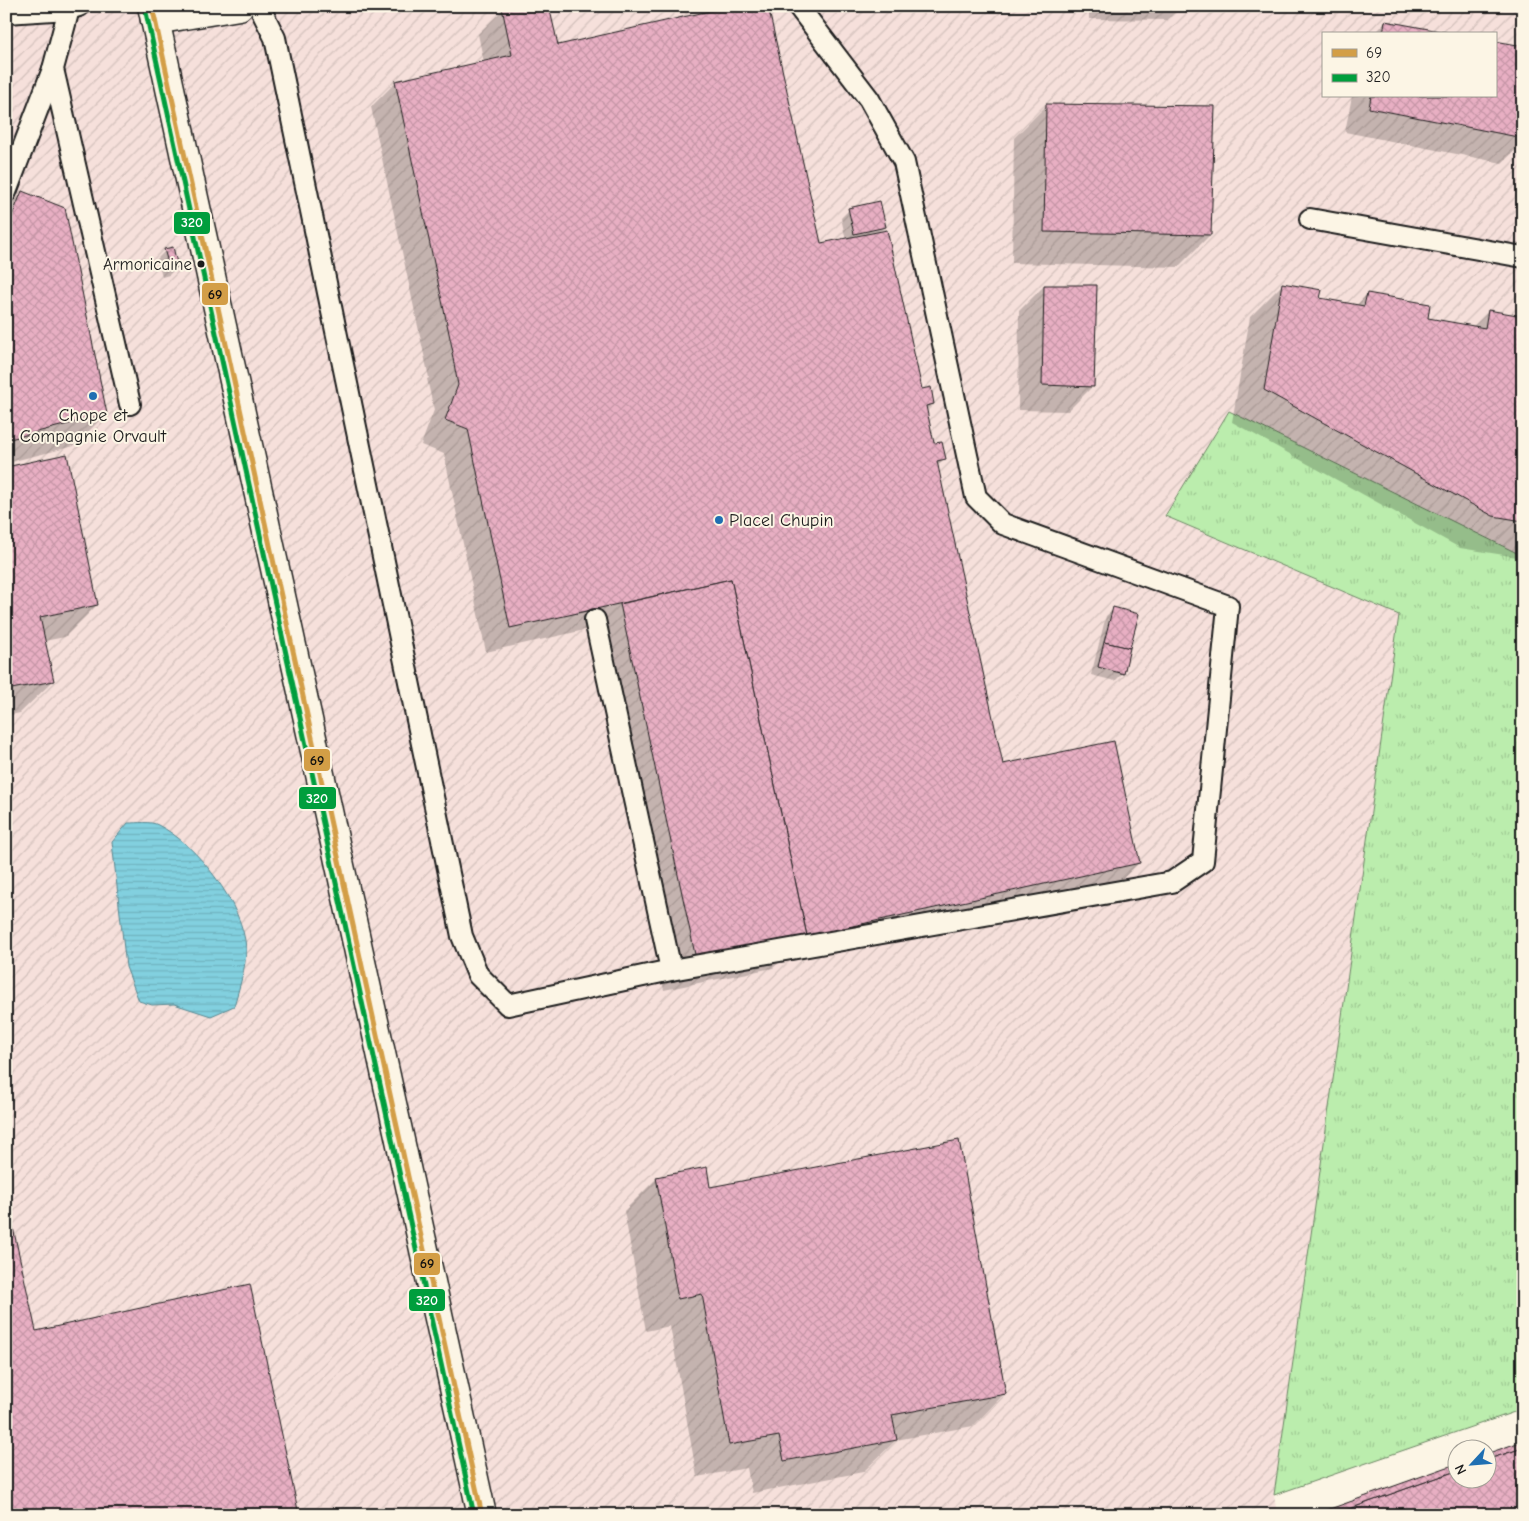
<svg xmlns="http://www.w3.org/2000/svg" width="1529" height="1521" font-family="'Comic Neue',sans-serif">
	<defs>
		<pattern id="industrial-furrows" width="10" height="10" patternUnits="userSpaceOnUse" patternTransform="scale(1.25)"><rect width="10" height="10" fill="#f6e0db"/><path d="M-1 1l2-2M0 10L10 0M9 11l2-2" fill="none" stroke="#d2c0bb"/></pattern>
		<pattern id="grass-tufts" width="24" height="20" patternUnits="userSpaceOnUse" patternTransform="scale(1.25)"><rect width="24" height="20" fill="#bbedad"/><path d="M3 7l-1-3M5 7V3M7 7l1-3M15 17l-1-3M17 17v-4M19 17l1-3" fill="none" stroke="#a0cb94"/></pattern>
		<pattern id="water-rules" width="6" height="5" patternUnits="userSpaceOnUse" patternTransform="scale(1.25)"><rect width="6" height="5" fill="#82d0df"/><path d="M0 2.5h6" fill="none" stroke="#70b2bf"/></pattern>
		<pattern id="building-cross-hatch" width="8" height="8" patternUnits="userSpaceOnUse" patternTransform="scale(1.25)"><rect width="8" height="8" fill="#e8afc3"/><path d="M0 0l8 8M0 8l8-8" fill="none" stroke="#c696a7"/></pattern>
	</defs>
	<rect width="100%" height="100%" fill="#fcf5e5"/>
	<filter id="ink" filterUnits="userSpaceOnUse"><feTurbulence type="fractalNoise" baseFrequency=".02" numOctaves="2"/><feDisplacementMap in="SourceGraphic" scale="10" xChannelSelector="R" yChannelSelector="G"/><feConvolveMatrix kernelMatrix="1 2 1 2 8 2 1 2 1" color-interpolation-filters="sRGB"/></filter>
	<g filter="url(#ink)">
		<path fill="url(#industrial-furrows)" fill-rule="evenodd" d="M6 6H1523V556L1229 411 1166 517 1399 615 1274 1495 1277 1515H6ZM1323 34H1495V96H1323Z"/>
		<path fill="url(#grass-tufts)" stroke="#6c8464" d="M1229 411 1523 556V1409L1274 1495 1399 615 1165 516Z"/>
		<path fill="url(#water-rules)" stroke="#598891" d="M128 823C137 823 151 821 158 825 197 844 244 906 246 949 246 968 239 988 234 1006L211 1016 174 1004 152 1005 139 1001 126 967 112 842Z"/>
		<g fill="#0003">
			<path d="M1089 6H1181L1167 20 1089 19Z"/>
			<path d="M503 10 557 46 820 245 846 240 841 218 849 210 884 227 878 233 921 390 933 404 925 411 933 445 945 458 937 466 1002 766 1139 863 1114 887 781 961 773 968 664 990 588 637 598 627 486 652 444 454 421 445 434 410 427 379 429 378 371 107 395 83 484 63 478 34Z"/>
			<path d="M1386 22 1449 34H1374Z"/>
			<path d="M1523 47V143L1502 163 1345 132 1352 96H1495Z"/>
			<path d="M1046 106 1210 235 1178 267 1012 263 1014 138Z"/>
			<path d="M23 192 106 414 74 446 6 463V209Z"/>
			<path d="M165 251 177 267 169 275 162 277 157 259Z"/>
			<path d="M1282 285 1319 299 1356 306 1367 294 1426 319 1473 327 1489 311 1523 317V558L1460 548 1232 422 1250 317Z"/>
			<path d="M1044 286 1093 386 1068 411 1018 410 1019 311Z"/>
			<path d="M6 468 97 605 65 637 44 641 53 681 20 713 6 716Z"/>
			<path d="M1114 609 1123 673 1115 681 1091 675 1106 616Z"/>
			<path d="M657 1178 1005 1393 973 1426 896 1440 863 1472 752 1493 747 1468 697 1477 670 1326 646 1331 624 1211Z"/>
		</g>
		<g fill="url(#building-cross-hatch)" stroke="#1c1c1c">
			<path d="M511 6H549L558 45 732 6H768L821 243 887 230 922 389 931 387 934 404 926 406 934 443 942 442 946 459 937 461 1003 764 1114 741 1140 863 807 936 731 579 510 628 468 429 445 420 458 385 452 353 453 352 395 81 512 55 502 8Z"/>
			<path d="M1385 21 1456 34H1383Z"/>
			<path d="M1495 41 1523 46V138L1369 108 1371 96H1495Z"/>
			<path d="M1046 104 1215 106 1211 235 1044 232Z"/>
			<path d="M22 191 65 208 107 414 6 440V231Z"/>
			<path d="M880 201 886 227 854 234 848 208Z"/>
			<path d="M173 247 178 267 170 270 164 249Z"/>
			<path d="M1282 283 1322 290 1320 298 1364 306 1367 293 1430 304 1428 318 1485 328 1488 310 1523 316V521L1493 516 1264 390Z"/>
			<path d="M1044 285H1097L1094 387 1042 385Z"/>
			<path d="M67 454 98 605 40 617 54 681 6 690V467Z"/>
			<path d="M731 579 807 936 696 959 620 604Z"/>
			<path d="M1113 607 1139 614 1130 648 1104 642Z"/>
			<path d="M1104 642 1130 648 1124 674 1098 667Z"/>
			<path d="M959 1140 1006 1394 892 1415 897 1440 784 1461 779 1436 729 1445 702 1294 678 1299 656 1177 707 1167 710 1187Z"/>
			<path d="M6 1196 36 1331 250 1284 299 1515H6Z"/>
			<path d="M1523 1441V1448L1486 1460V1454Z"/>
			<path d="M1523 1448V1515H1332L1456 1471V1478H1486V1460Z"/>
			<path d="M1456 1464V1471L1332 1515H1313Z"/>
		</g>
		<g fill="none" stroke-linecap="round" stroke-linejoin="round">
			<g stroke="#1c1c1c" stroke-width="24">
				<g id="service">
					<path d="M259 6 275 38 462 936 478 975 508 1005 671 970 595 620"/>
					<path d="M69 9 53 69 130 404"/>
					<path d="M6 13 69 9 79 6"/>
					<path d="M6 192 53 69"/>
					<path d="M1310 219 1523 257"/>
					<path d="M671 970 1172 882 1203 861 1228 606 1003 524 976 497 904 162 869 99 798 6"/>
				</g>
			</g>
			<g stroke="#1c1c1c" stroke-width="31">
				<path id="minor" d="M155 20 239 6"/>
			</g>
			<g stroke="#1c1c1c" stroke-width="31">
				<path id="secondary" d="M152 6 482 1515"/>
			</g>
			<use href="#service" stroke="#fcf5e5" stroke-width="20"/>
			<use href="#minor" stroke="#fcf5e5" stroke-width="28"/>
			<use href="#secondary" stroke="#fcf5e5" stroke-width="28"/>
			<g stroke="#fcf5e5" stroke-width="9">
				<path id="bus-1" d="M152 6 482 1515"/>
			</g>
			<g stroke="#fcf5e5" stroke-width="9">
				<path id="bus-2" d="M145 8 474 1515"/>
			</g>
			<use href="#bus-1" stroke="#d39e46" stroke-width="5"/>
			<use href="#bus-2" stroke="#009e3d" stroke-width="5"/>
		</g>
	</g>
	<circle fill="#1c1c1c" stroke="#fcf5e5" stroke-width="2" cx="201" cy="264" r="4.5"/>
	<g fill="#1f6fb2" stroke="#fcf5e5" stroke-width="2">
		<circle cx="93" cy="396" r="5"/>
		<circle cx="719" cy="520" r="5"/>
	</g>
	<g text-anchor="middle" stroke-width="4" stroke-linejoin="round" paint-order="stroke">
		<g font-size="17" fill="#1c1c1c" stroke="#fcf5e5" text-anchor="end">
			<text x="192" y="270">Armoricaine</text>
		</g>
		<g font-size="18" fill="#1c1c1c" stroke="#fcf5e5">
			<text x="93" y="421">Chope et<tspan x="93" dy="21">Compagnie Orvault</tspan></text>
			<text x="729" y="526" text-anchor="start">Placel Chupin</text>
		</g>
	</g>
	<g stroke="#fcf5e5" stroke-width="2">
		<rect x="173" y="211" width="38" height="24" rx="5" fill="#009e3d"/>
		<rect x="201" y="282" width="28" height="24" rx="5" fill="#d39e46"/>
		<rect x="303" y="748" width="28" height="24" rx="5" fill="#d39e46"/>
		<rect x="298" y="786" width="39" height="24" rx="5" fill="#009e3d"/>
		<rect x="413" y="1252" width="28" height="24" rx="5" fill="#d39e46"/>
		<rect x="408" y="1288" width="38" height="24" rx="5" fill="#009e3d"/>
	</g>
	<g font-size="14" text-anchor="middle" font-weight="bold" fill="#fff">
		<text x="192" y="227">320</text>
		<text x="317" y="803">320</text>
		<text x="427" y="1305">320</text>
	</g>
	<g font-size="14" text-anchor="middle" font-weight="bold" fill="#111">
		<text x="215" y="299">69</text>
		<text x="317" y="765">69</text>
		<text x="427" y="1268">69</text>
	</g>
	<rect width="1529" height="1521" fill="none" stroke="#fcf5e5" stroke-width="25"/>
	<rect x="12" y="12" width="1504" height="1496" fill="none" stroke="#1c1c1c" stroke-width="2" filter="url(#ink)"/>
	<rect x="1322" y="32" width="175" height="65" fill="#fcf5e5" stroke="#a29e95"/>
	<rect x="1332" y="49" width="25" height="8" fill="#d39e46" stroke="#a29e95"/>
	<text x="1366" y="58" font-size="15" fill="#1c1c1c">69</text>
	<rect x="1332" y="74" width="25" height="8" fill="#009e3d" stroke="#a29e95"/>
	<text x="1366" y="82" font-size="15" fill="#1c1c1c">320</text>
	<g transform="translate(1472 1464) rotate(244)"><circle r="24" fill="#fcf5e5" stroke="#a29e95"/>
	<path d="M0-4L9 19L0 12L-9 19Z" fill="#1f6fb2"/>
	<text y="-8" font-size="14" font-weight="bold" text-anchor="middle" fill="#1c1c1c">N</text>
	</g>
</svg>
